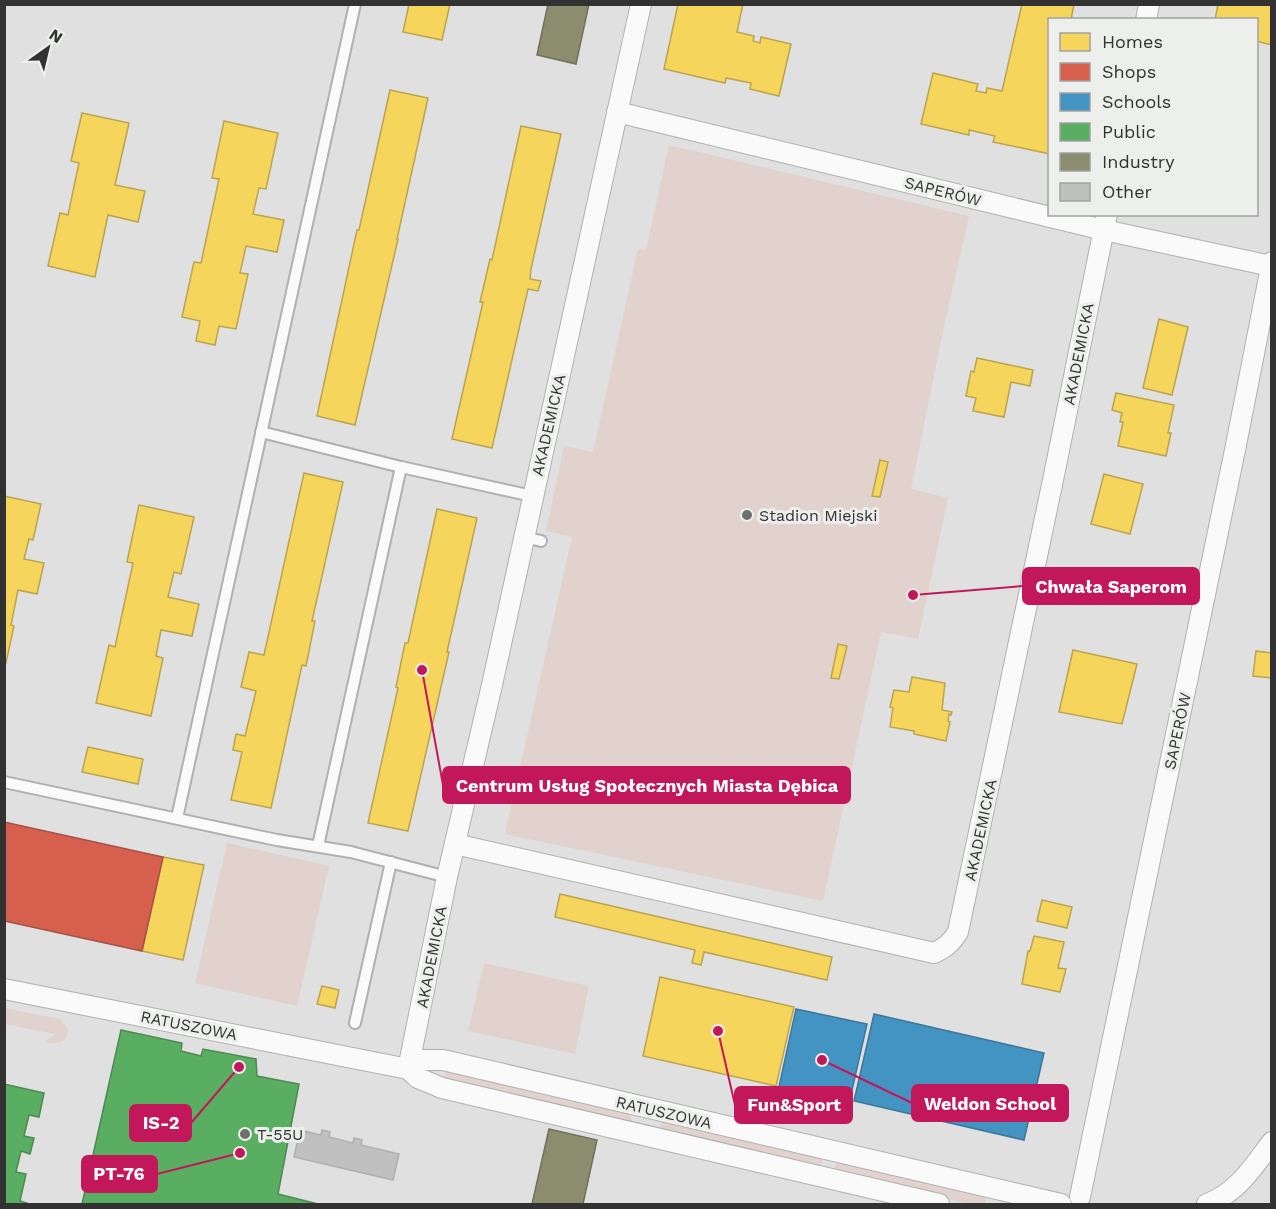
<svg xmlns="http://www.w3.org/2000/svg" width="1276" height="1209" font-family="'Work Sans',sans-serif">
	<rect width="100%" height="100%" fill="#dfe0df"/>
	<g fill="#e1d2cd">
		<path d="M669 145 969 216 943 331 911 489 948 498 918 639 881 632 823 901 505 834 572 537 546 531 564 446 593 452 638 249 646 250Z"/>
		<path d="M227 843 329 866 297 1006 195 983Z"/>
		<path d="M484 963 589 986 575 1054 468 1031Z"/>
		<path d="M4 1008 60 1019 68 1029C67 1045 57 1044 44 1042L56 1034 5 1024Z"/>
		<path d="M446 1069 629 1110 632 1121 630 1123 444 1079Z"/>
		<path d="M663 1118 823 1156 820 1169 658 1131Z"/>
		<path d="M837 1159 983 1194C986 1197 987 1200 984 1204H969L834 1172Z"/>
	</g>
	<g fill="#f6d55c" stroke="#bba44f" stroke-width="1.5">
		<path d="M409 4H450L442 40 403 32Z"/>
		<path d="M678 4H743L737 32 754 36 753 41 760 43 761 37 791 44 779 96 750 89 751 83 726 78 725 83 664 69Z"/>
		<path d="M1022 4H1074L1071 20H1050V154L993 142 995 136 969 130V135L921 124 933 73 978 84 976 91 986 93 987 88 1002 91Z"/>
		<path d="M1218 4H1272V45L1256 41V20H1215Z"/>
		<path d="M390 90 428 98 397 239H398L355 425 317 416 357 230H359Z"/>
		<path d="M82 113 129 123 115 185 145 191 138 222 108 215 95 277 48 266 60 213 68 215 79 163 71 161Z"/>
		<path d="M224 121 278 133 266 189 259 188 253 214 284 220 277 252 246 246 240 273 248 274 236 329 219 326 215 345 196 341 200 321 182 317 194 262 201 263 219 179 212 178Z"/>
		<path d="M521 126 561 134 531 269 530 279 541 281 538 291 528 289 492 448 452 439 483 302H480L490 259 492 260Z"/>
		<path d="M1159 319 1188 327 1172 395 1143 388Z"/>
		<path d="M977 358 1033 370 1030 386 1011 382 1004 417 973 411 976 398 966 396 971 371 974 372Z"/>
		<path d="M1116 393 1174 405 1168 433H1171L1166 456 1118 446 1123 422H1120L1122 413 1112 410Z"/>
		<path d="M880 460 888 462 880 497 872 496Z"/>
		<path d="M304 473 343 482 312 621H315L306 666 302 665 271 808 231 800 242 752 233 750 236 734 245 736 256 691 241 687 249 652 264 655Z"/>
		<path d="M1104 474 1143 484 1130 534 1091 524Z"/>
		<path d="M4 496 41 504 33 540 29 539 24 559 44 563 37 594 18 590 11 625 14 626 6 663 4 662Z"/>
		<path d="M139 505 194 517 181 574 174 572 168 597 199 604 192 636 161 630 156 656 163 658 151 716 96 703 109 645 115 647 133 563 127 562Z"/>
		<path d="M437 509 477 518 447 652H449L408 831 368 823 398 688 396 687 405 643H408Z"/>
		<path d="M838 644 847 646 839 679 831 678Z"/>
		<path d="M1073 650 1137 664 1122 724 1059 712Z"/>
		<path d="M1256 651 1272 653V678L1253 676Z"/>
		<path d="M912 677 945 683 942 710 952 712 951 715 949 714 948 721 950 722 946 741 914 734V731L890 727 893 708 890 707 894 690 909 692Z"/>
		<path d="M88 747 143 759 138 784 82 772Z"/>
		<path d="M163 857 204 865 183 960 142 951Z"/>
		<path d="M560 894 832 957 827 980 704 952 701 965 692 963 695 950 555 917Z"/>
		<path d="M1042 900 1072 907 1067 928 1037 921Z"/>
		<path d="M1034 936 1064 942 1058 968 1066 969 1060 992 1022 984 1028 951H1030Z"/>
		<path d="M660 977 794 1007 776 1086 643 1056Z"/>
		<path d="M322 986 339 990 335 1008 317 1004Z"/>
	</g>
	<path fill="#d6604d" stroke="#a45245" stroke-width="1.5" d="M4 822 163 857 142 951 4 921Z"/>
	<g fill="#4393c3" stroke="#3e7697" stroke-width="1.5">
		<path d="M796 1009 867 1024 847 1112 777 1096Z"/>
		<path d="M874 1014 1044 1053 1024 1140 854 1101Z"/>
	</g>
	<g fill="#5aae61" stroke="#4e8953" stroke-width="1.5">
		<path d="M121 1030 182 1043 181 1051 201 1056 203 1049 256 1059 257 1076 299 1084 278 1194 318 1204H82Z"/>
		<path d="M4 1084 44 1093 39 1117 29 1115 24 1136 34 1138 30 1154 21 1151 16 1172 26 1174 20 1201 27 1203V1204H4Z"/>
	</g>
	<g fill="#8c8c6e" stroke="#71715c" stroke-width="1.5">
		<path d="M548 4H589L576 64 537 55Z"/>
		<path d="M549 1129 597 1140 583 1204H532Z"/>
	</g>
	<path fill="#bfc0bf" stroke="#afb0af" stroke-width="1.5" d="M300 1130 321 1135 322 1130 330 1132 329 1137 353 1143 354 1138 362 1140 361 1145 399 1154 393 1180 294 1157Z"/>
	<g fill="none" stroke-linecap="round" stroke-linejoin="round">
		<g stroke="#afb0af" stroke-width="14">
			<g id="lane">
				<path d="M261 432 401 467 532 496"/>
				<path d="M524 537 541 541"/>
				<path d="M4 782 277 840 351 852 447 877"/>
				<path d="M177 818 355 4"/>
				<path d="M318 846 401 467"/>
				<path d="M355 1023 391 862"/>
			</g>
		</g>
		<g stroke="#afb0af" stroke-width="22">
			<g id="street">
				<path d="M1146 20 1149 4"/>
				<path d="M617 112 1104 230 1271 266"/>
				<path d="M455 844 934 953C945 948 951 943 958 932L1053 480 1107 214"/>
				<path d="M4 989 408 1069 418 1078 442 1088 939 1204"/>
				<path d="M408 1069 447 877 492 685 641 4"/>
				<path d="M408 1069 423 1060H443L1061 1204"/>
				<path d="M1080 1197 1235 450 1272 262"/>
				<path d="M1207 1204C1237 1193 1253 1167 1272 1142"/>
			</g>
		</g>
		<use href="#lane" stroke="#fafafa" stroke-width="10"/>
		<use href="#street" stroke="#fafafa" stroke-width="20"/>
	</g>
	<g fill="#6e6f6e" stroke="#ecefec" stroke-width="2">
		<circle cx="747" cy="515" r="6"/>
		<circle cx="245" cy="1134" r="6"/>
	</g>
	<g text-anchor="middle" stroke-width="6" stroke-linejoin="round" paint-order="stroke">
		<g font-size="16" fill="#313231" stroke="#ecefec">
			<text transform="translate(943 191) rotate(14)" y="6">SAPERÓW</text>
			<text transform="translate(1078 354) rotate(-79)" y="6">AKADEMICKA</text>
			<text transform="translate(548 425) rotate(-77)" y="6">AKADEMICKA</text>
			<text transform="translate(1177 731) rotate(-78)" y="6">SAPERÓW</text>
			<text transform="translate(980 830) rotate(-78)" y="6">AKADEMICKA</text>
			<text transform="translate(431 957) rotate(-79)" y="6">AKADEMICKA</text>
			<text transform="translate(189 1025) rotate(11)" y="6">RATUSZOWA</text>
			<text transform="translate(664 1112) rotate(13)" y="6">RATUSZOWA</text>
		</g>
		<g font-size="16" fill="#313231" stroke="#ecefec" text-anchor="start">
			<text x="759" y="521">Stadion Miejski</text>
			<text x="257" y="1140">T-55U</text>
		</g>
	</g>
	<path fill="none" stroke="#c2185b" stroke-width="2" d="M913 595L1023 586M422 670L443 785M822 1060L912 1103M718 1031L735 1105M239 1067L191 1123M240 1153L157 1174"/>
	<g fill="#c2185b" stroke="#ecefec" stroke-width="2">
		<circle cx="913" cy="595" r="6"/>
		<circle cx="422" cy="670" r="6"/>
		<circle cx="822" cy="1060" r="6"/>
		<circle cx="718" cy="1031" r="6"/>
		<circle cx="239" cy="1067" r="6"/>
		<circle cx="240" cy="1153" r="6"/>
	</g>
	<g fill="#c2185b" stroke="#c2185b" stroke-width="2">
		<rect x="1023" y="568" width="176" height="36" rx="6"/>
		<rect x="443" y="767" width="407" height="36" rx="6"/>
		<rect x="912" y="1085" width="156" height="36" rx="6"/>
		<rect x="735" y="1087" width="117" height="36" rx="6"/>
		<rect x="130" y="1105" width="61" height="36" rx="6"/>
		<rect x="82" y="1156" width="75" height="36" rx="6"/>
	</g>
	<g font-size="18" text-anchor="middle" font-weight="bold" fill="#fff">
		<text x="1111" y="593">Chwała Saperom</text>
		<text x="647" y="792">Centrum Usług Społecznych Miasta Dębica</text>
		<text x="990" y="1110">Weldon School</text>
		<text x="794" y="1111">Fun&amp;Sport</text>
		<text x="161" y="1129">IS-2</text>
		<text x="119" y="1180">PT-76</text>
	</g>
	<rect width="1276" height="1209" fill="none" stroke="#313231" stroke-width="12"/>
	<rect x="1048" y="18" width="210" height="198" fill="#ecefec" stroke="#a1a3a1" stroke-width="1.5"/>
	<rect x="1060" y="33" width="30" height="18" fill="#f6d55c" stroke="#a1a3a1" stroke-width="1.5"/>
	<text x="1102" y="48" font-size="18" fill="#313231">Homes</text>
	<rect x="1060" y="63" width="30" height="18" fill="#d6604d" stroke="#a1a3a1" stroke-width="1.5"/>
	<text x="1102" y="78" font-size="18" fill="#313231">Shops</text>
	<rect x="1060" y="93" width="30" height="18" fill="#4393c3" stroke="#a1a3a1" stroke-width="1.5"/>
	<text x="1102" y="108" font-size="18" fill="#313231">Schools</text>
	<rect x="1060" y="123" width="30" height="18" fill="#5aae61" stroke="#a1a3a1" stroke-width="1.5"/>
	<text x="1102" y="138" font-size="18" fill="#313231">Public</text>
	<rect x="1060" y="153" width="30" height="18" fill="#8c8c6e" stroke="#a1a3a1" stroke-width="1.5"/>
	<text x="1102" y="168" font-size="18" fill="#313231">Industry</text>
	<rect x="1060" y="183" width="30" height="18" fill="#bfc0bf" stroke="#a1a3a1" stroke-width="1.5"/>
	<text x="1102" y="198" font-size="18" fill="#313231">Other</text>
	<g transform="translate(48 48) rotate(34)" stroke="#ecefec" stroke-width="4.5" paint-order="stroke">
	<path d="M0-4.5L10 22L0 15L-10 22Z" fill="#313231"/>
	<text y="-9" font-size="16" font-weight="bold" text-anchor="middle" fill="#313231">N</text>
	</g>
</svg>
